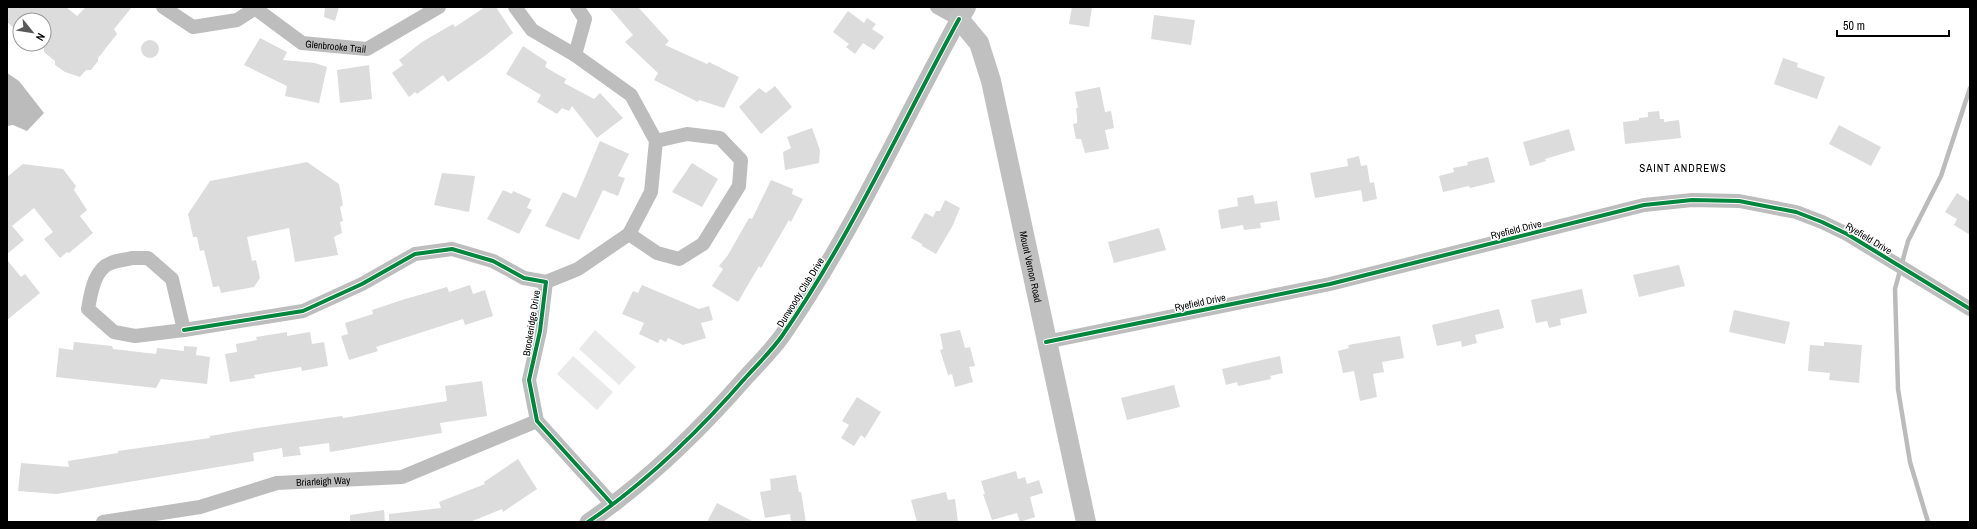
<svg xmlns="http://www.w3.org/2000/svg" width="1977" height="529" font-family="'Archivo Narrow',sans-serif">
	<rect width="100%" height="100%" fill="#fff"/>
	<g fill="#e9e9e9">
		<path d="M595 330 636 367 619 385 579 349Z"/>
		<path d="M573 356 613 392 597 410 557 374Z"/>
	</g>
	<path fill="#bbb" d="M7 73 19 81 44 113 27 131 13 125 7 126Z"/>
	<g fill="none" stroke-linecap="round" stroke-linejoin="round">
		<path stroke="#bbb" stroke-width="4.5" d="M1928 522 1910 462 1898 389 1895 289 1908 241 1941 176 1970 88"/>
	</g>
	<g fill="#dcdcdc">
		<path d="M7 7H66L77 16 86 7H132L114 29 117 34 98 58V61L91 70H86L80 77 65 72 55 65V61L44 52V20H20V33L7 22Z"/>
		<path d="M325 7H339L335 21 324 17Z"/>
		<path d="M485 7H496L513 33 486 55 448 82 443 75 417 94 415 92 409 97 392 73 403 65 399 60 422 42 453 24 455 27Z"/>
		<path d="M609 7H638L669 41 665 45 707 64 709 62 739 77 724 108 699 100 698 102 654 80 658 73 625 42 633 35Z"/>
		<path d="M1072 7H1092L1089 27 1069 24Z"/>
		<path d="M848 11 864 23 867 18 876 24 872 29 884 37 874 50 863 43 855 54 846 47 849 44 833 32Z"/>
		<path d="M1154 15 1195 20 1191 45 1151 39Z"/>
		<path d="M260 38 287 52 283 60 315 63 327 67 319 103 285 96 287 86 244 65Z"/>
		<circle cx="150" cy="49" r="9"/>
		<path d="M523 46 547 62 545 67 566 79 564 83 594 99 600 93 623 118 597 138 572 106 569 111 562 108 557 114 537 102 541 95 506 74Z"/>
		<path d="M1783 58 1798 63 1797 67 1825 77 1817 99 1774 84Z"/>
		<path d="M369 65 372 99 340 103 337 70Z"/>
		<path d="M775 86 792 107 761 134 739 107 759 88 766 93Z"/>
		<path d="M1100 87 1105 112 1111 111 1114 128 1105 130 1109 149 1085 153 1081 139H1076L1073 124 1077 123V117L1076 108H1078L1075 92Z"/>
		<path d="M1659 111 1660 119H1664V122L1679 120 1681 138 1625 144 1623 122 1639 120V118L1648 117V112Z"/>
		<path d="M1839 125 1881 147 1871 166 1829 144Z"/>
		<path d="M812 128 820 150 819 163 785 170 783 152 791 148 787 137Z"/>
		<path d="M1569 129 1575 150 1545 159 1546 161 1530 166 1523 142Z"/>
		<path d="M600 141 629 154 618 176 625 178 618 196 603 190 579 240 545 226 563 192 576 198Z"/>
		<path d="M1359 156 1361 166 1367 165 1370 183 1374 182 1377 199 1363 202 1361 190 1315 198 1310 173 1348 166 1347 159Z"/>
		<path d="M1488 157 1495 182 1470 188 1469 186 1443 192 1439 176 1454 172 1453 168 1468 165 1467 162Z"/>
		<path d="M307 162 339 184 343 205 340 207 343 221 340 222 342 233 334 237 338 255 295 262 289 228 247 237 252 261 256 260 260 278 254 287 221 293 219 286 213 287 204 250 200 251 197 237H193L188 214 210 181Z"/>
		<path d="M692 163 718 179 702 207 672 192Z"/>
		<path d="M23 164 63 169 76 186 74 190 87 210 80 216 93 233 69 253 67 252 60 258 44 239 53 232 34 208 12 226 24 240 7 254V177Z"/>
		<path d="M442 173 475 176 469 212 434 205Z"/>
		<path d="M771 180 793 189 792 194 803 199 791 222 789 220 761 268 759 266 738 302 712 286 723 269 719 266 728 255 749 218 752 219Z"/>
		<path d="M503 190 512 194 513 191 531 199 527 208 532 210 519 234 487 219Z"/>
		<path d="M1957 193 1969 201 1970 199V235L1954 225 1957 219 1945 212Z"/>
		<path d="M1253 195 1255 204 1277 201 1280 220 1260 223 1261 228 1244 230 1243 225 1221 229 1218 210 1238 206 1237 198Z"/>
		<path d="M945 200 960 208 952 227 936 254 922 246V244L911 238 925 213 933 217 936 211H940Z"/>
		<path d="M1159 228 1166 250 1114 263 1108 242Z"/>
		<path d="M7 260 21 277 25 274 40 293 7 320Z"/>
		<path d="M1679 265 1685 286 1639 297 1633 275Z"/>
		<path d="M470 285 473 294 485 290 493 316 465 325 463 319 376 347 378 351 349 360 341 336 348 334 345 323 373 314 372 310 402 300 447 287 449 292Z"/>
		<path d="M642 285 699 309 709 306 713 320 701 323 706 338 683 345 668 338 666 342 660 339 658 343 639 334 644 323 622 314 633 291 638 293Z"/>
		<path d="M1582 289 1587 313 1560 319 1561 325 1549 328 1547 321 1536 323 1531 300Z"/>
		<path d="M1499 309 1504 328 1475 335 1477 343 1462 347 1461 341 1437 346 1432 325Z"/>
		<path d="M1734 310 1790 322 1785 344 1729 332Z"/>
		<path d="M960 330 965 348 970 347 975 366 969 367 973 382 955 387 952 374 948 375 940 350 943 349 940 334Z"/>
		<path d="M287 332V336L310 332 312 344 324 342 328 366 302 371 301 367 254 375 255 378 230 382 225 354 237 352 236 344 257 340 256 337Z"/>
		<path d="M1400 336 1404 358 1382 362 1384 372 1373 374 1377 397 1360 401 1354 371 1343 373 1338 351 1349 348 1348 345Z"/>
		<path d="M74 342 112 346 113 349 156 354 157 348 184 351V346L197 347 196 355 210 357 207 384 161 379 156 388 56 377 59 348 73 350Z"/>
		<path d="M1824 342 1862 345 1859 383 1829 380 1830 373 1808 371 1810 345 1824 346Z"/>
		<path d="M1280 356 1283 373 1270 376 1271 379 1238 386 1237 382 1226 385 1222 369Z"/>
		<path d="M482 381 487 416 440 423 442 433 330 452 329 443 299 447 301 455 283 457 282 448 253 453 254 461 57 494 18 491 21 463 69 467 68 461 118 453V451L210 438V436L257 428 342 416 343 418 399 409 447 401 445 386Z"/>
		<path d="M1174 385 1180 407 1127 420 1121 398Z"/>
		<path d="M857 397 881 412 865 438 861 435 854 446 841 438 849 425 842 421Z"/>
		<path d="M518 459 537 489 503 512 502 509 470 522H389V514L441 508 439 502 485 484 484 482Z"/>
		<path d="M1016 471 1018 479 1025 477 1027 484 1039 480 1043 493 1030 497 1035 517 1020 522 1017 513 992 520 983 494H985L981 481Z"/>
		<path d="M796 475 799 492H801L806 522H791L790 514 765 518 760 492 771 490 770 479Z"/>
		<path d="M946 492 948 500 955 499 958 522H917L911 500Z"/>
		<path d="M717 503 754 522H707Z"/>
		<path d="M384 510 385 522H350V515Z"/>
	</g>
	<g fill="none" stroke-linecap="round" stroke-linejoin="round">
		<g stroke="#bdbdbd" stroke-width="14">
			<path d="M163 7 193 27 237 20 257 7"/>
			<path d="M515 7 532 30 575 55 631 95 656 141 651 192 629 234 578 269 546 282"/>
			<path d="M937 7 959 19"/>
			<path id="s1" d="M256 9 302 43 367 49 439 7"/>
			<path d="M575 55 585 19 577 7"/>
			<path d="M629 234 657 253 679 259 703 244 739 186 741 160 720 138 687 134 656 141"/>
			<path d="M132 258H148L172 279 184 330 135 336 114 332 88 309C91 293 94 269 111 263 117 260 125 260 132 258Z"/>
			<path d="M184 330 303 311 362 284 415 254 452 249 493 261 524 278 546 282 540 331 529 380 537 421 612 504"/>
			<path d="M1046 342 1330 284 1644 205 1692 200 1739 201 1796 212 1822 222 1847 234 1970 309"/>
			<path id="s2" d="M103 522 200 507 277 483 402 477 537 421"/>
		</g>
		<path stroke="#bdbdbd" stroke-width="17" d="M588 522C647 482 700 430 747 376 759 363 772 350 782 336 851 236 901 125 959 19"/>
		<path stroke="#c0c0c0" stroke-width="20" id="s3" d="M966 7 959 19 979 43 991 81 1086 522"/>
		<g stroke="#fff" stroke-width="6">
			<g id="cycleway">
				<path d="M184 330 303 311 362 284 415 254 452 249 493 261 524 278 546 282 540 331 529 380 537 421 612 504"/>
				<path d="M1046 342 1330 284 1644 205 1692 200 1739 201 1796 212 1822 222 1847 234 1970 309"/>
				<path d="M588 522C647 482 700 430 747 376 759 363 772 350 782 336 851 236 901 125 959 19"/>
			</g>
		</g>
		<use href="#cycleway" stroke="#00873e" stroke-width="4"/>
	</g>
	<g text-anchor="middle" stroke-width="3" stroke-linejoin="round" paint-order="stroke">
		<g font-size="10" fill="#000" stroke="#fff">
			<text dy="4" stroke="none"><textPath href="#s1" startOffset="91">Glenbrooke Trail</textPath></text>
			<text transform="translate(1516 229) rotate(-14)" y="4">Ryefield Drive</text>
			<text transform="translate(1869 238) rotate(31)" y="4">Ryefield Drive</text>
			<text dy="4" stroke="none"><textPath href="#s3" startOffset="275">Mount Vernon Road</textPath></text>
			<text transform="translate(800 292) rotate(-58)" y="4">Dunwoody Club Drive</text>
			<text transform="translate(1200 302) rotate(-12)" y="4">Ryefield Drive</text>
			<text transform="translate(531 323) rotate(-81)" y="4">Brookeridge Drive</text>
			<text dy="4" stroke="none"><textPath href="#s2" startOffset="225">Briarleigh Way</textPath></text>
		</g>
		<g font-size="11" letter-spacing="1" fill="#000" stroke="#fff">
			<text x="1683" y="172">SAINT ANDREWS</text>
		</g>
	</g>
	<rect width="1977" height="529" fill="none" stroke="#000000" stroke-width="16"/>
	<g transform="translate(32 32) rotate(120)"><circle r="19" fill="#ffffff" stroke="#999999"/>
	<path d="M0-3L7 15L0 10L-7 15Z" fill="#595959"/>
	<text y="-6" font-size="11" font-weight="bold" text-anchor="middle" fill="#000000">N</text>
	</g>
	<path d="M1837 30v6h112v-6" fill="none" stroke="#000000" stroke-width="2"/>
	<text x="1843" y="30" font-size="12" fill="#000000" stroke="#ffffff" stroke-width="3" paint-order="stroke">50 m</text>
</svg>
